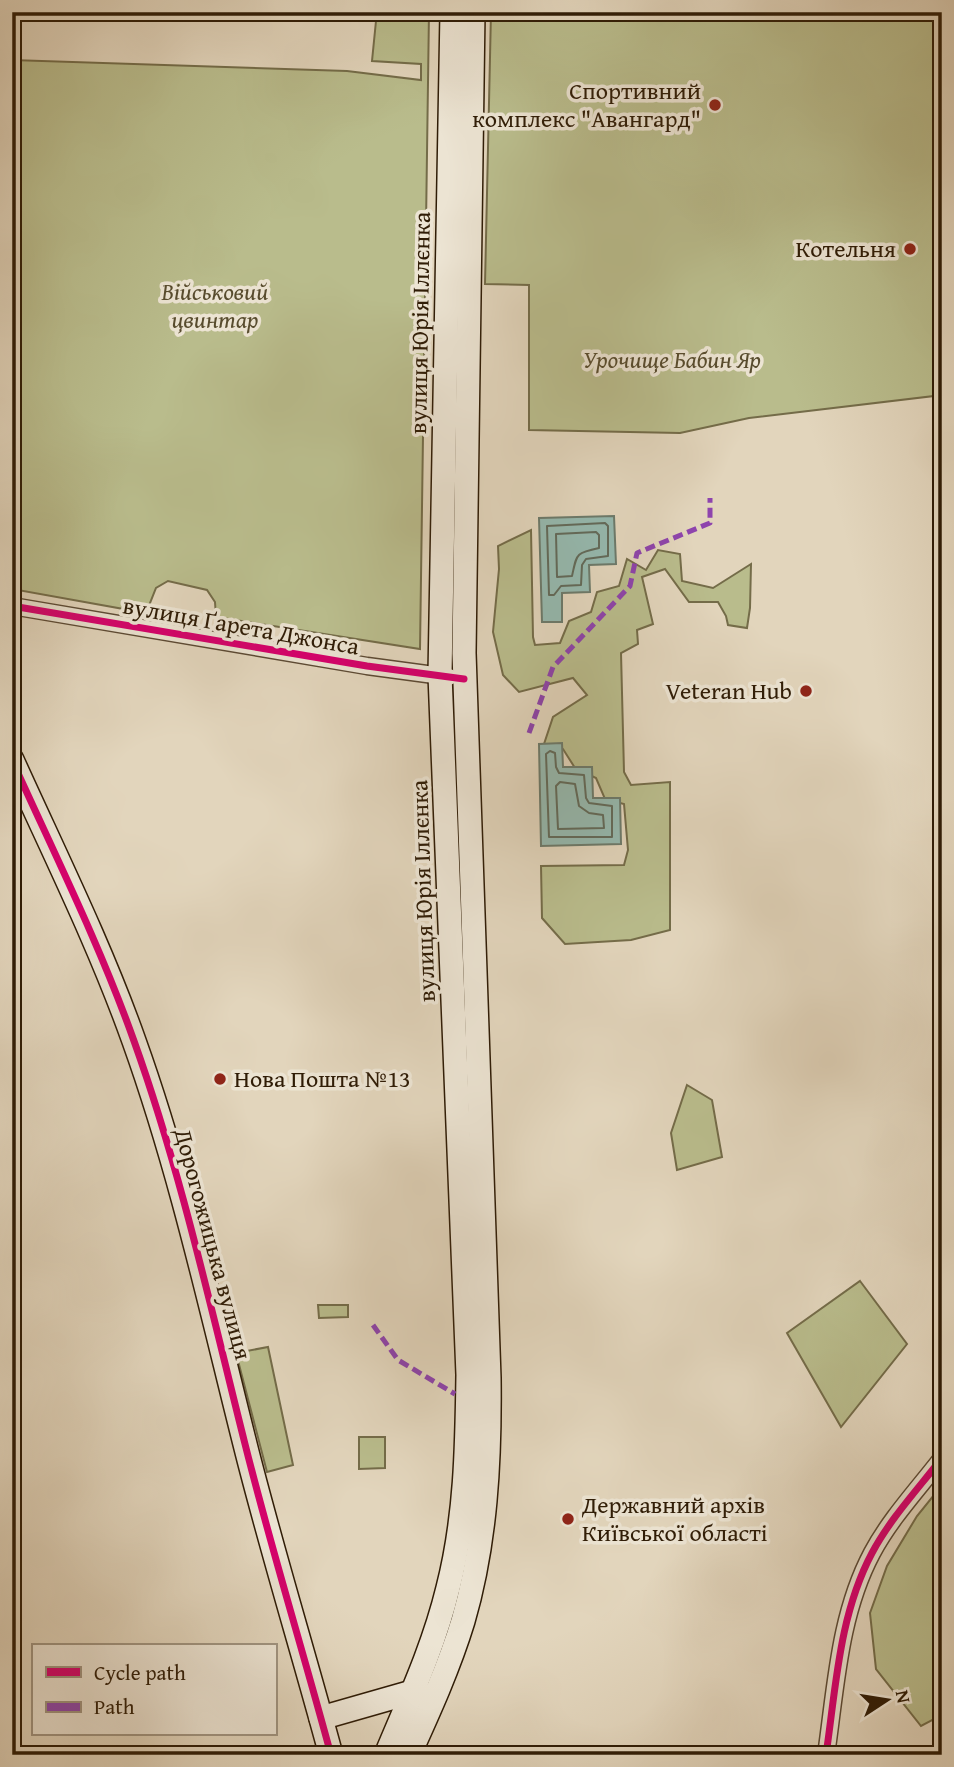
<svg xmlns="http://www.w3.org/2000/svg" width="954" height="1767" font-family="'Gentium Book Plus',serif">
	<rect width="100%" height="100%" fill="#e2d5bc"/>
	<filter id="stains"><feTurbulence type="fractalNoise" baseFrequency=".00286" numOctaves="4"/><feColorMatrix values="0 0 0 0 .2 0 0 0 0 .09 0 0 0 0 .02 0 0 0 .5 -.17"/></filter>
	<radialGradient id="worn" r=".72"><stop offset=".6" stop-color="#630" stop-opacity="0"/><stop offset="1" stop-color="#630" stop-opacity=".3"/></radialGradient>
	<g fill="#b9bc8c" stroke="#746c49" stroke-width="2">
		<path d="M348 12H429L420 649 216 617 215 602 207 590 168 581 156 588 146 613 12 589V60L347 71 421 80V64L372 61 376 21 348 19Z"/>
		<path d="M491 12H942V395L749 418 680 433 529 430V285L485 284Z"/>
		<path d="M531 530 533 637 535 645 560 643 569 621 591 612 597 592 619 586 627 559 646 570 658 550 680 554 682 581 713 588 751 564 750 608 747 628 728 625 726 616 718 602H689L665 569 642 577 653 624 637 630 638 644 621 653 624 772 631 785 670 782V930L631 940 565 944 542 918 541 866 624 865 628 850 624 804 605 799 596 778 575 768 563 749 544 744 553 717 587 695 573 678 519 692 503 675 493 632 499 569 498 546Z"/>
		<path d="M687 1085 712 1100 722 1157 677 1170 671 1133Z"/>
		<path d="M860 1281 907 1344 841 1427 787 1333Z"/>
		<path d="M318 1305H348V1317L319 1318Z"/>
		<path d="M268 1347 293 1465 267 1472 236 1353Z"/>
		<path d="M359 1437H385V1468L359 1469Z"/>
		<path d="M942 1485V1715L921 1726 876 1669 870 1613 887 1566 917 1516Z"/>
	</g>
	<g fill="#95b9af" stroke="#6c7a6b" stroke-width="2">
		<path d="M614 516 616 564 589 565 590 592 562 593V622H542L539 518Z"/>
		<path d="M562 743 563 767H592L593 798H620L621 844 541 846 539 744Z"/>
	</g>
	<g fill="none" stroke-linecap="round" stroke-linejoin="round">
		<g stroke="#626a5a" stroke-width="2">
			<path d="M605 523 608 526V556L586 559 582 565 581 585 561 586 554 595H549L547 526Z"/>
			<path d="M596 532 599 535V548C575 553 577 554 572 576L557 577 556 534Z"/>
			<path d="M550 751 555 753 556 767 559 773 584 775 586 798 589 803 612 806V837H549L546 754Z"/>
			<path d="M560 782 575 784 579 806 589 813 603 815 604 828 558 829 556 786Z"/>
		</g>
		<g stroke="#5c4a34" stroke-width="19">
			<g id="street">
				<path d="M12 606 367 666 449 677"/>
				<path d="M826 1755C836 1687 839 1615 872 1553 890 1519 918 1489 942 1458"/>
			</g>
		</g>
		<g stroke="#2f1c06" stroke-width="26">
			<g id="secondary">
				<path d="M12 760C54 853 100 945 134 1041 181 1172 211 1309 245 1444 271 1548 303 1651 331 1755"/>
				<path d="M321 1718 412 1692 420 1693"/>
				<path d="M386 1755C409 1700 434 1646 448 1588 466 1518 467 1447 468 1375L440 675 452 12"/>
				<path d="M409 1755C429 1711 449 1667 463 1621 486 1542 490 1460 489 1378L464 653 473 12"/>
			</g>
		</g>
		<use href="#street" stroke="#ece4d3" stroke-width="16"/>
		<use href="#secondary" stroke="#ece4d3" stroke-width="23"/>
		<g stroke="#8e44ad" stroke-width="5" stroke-dasharray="10 5" stroke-linecap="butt">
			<path d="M529 733 553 667 630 586 637 553 710 523V498"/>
			<path d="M373 1325 398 1360 455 1394"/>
		</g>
		<g stroke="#ece4d3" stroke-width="11">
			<g id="cycleway">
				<path d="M12 606 367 666 464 679"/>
				<path d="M12 760C54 853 100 945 134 1041 181 1172 211 1309 245 1444 271 1548 303 1651 331 1755"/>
				<path d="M826 1755C836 1687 839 1615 872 1553 890 1519 918 1489 942 1458"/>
			</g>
		</g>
		<use href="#cycleway" stroke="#d6006c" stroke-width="7"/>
	</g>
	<g fill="#8f2418" stroke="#ece4d3" stroke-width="2.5">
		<circle cx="715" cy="105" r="7"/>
		<circle cx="910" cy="249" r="7"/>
		<circle cx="806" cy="691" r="7"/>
		<circle cx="220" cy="1079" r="7"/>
		<circle cx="568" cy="1519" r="7"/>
	</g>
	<g text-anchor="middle" stroke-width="7" stroke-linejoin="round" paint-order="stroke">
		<g font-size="24" fill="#2f1c06" stroke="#ece4d3" text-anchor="end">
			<text x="701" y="99">Спортивний<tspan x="701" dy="28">комплекс "Авангард"</tspan></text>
			<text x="896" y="257">Котельня</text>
			<text x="792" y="699">Veteran Hub</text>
			<text x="234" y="1087" text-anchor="start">Нова Пошта №13</text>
			<text x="582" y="1513" text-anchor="start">Державний архів<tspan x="582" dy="28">Київської області</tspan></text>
		</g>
		<g font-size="24" font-style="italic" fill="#584c2e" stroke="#ece4d3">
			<text x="215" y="300">Військовий<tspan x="215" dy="28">цвинтар</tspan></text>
			<text x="672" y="368">Урочище Бабин Яр</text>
		</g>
		<g font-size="24" fill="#2f1c06" stroke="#ece4d3">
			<text transform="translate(420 323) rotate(-89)" y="8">вулиця Юрія Іллєнка</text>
			<text transform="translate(241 626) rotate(10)" y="8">вулиця Ґарета Джонса</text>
			<text transform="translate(423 891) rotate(-92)" y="8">вулиця Юрія Іллєнка</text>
			<text transform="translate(213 1244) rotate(75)" y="8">Дорогожицька вулиця</text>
		</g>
	</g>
	<rect width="954" height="1767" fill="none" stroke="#e2d5bc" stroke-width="42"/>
	<rect x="14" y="14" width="926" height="1739" fill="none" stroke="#2f1c06" stroke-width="3.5"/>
	<rect x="21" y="21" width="912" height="1725" fill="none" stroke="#2f1c06" stroke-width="2"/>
	<rect x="32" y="1644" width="245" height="91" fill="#ece4d3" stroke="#a09481" stroke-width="2"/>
	<rect x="46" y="1667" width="35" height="10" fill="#d6006c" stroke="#a09481" stroke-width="2"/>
	<text x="94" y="1680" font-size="21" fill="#2f1c06">Cycle path</text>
	<rect x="46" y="1702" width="35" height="10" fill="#8e44ad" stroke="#a09481" stroke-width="2"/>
	<text x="94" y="1714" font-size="21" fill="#2f1c06">Path</text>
	<g transform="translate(887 1700) rotate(78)" stroke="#ece4d3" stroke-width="5" paint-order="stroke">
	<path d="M0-5L12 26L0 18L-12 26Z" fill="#2f1c06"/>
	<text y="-10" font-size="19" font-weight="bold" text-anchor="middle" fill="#2f1c06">N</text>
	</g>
	<rect width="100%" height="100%" filter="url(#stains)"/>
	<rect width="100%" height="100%" fill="url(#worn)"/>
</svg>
